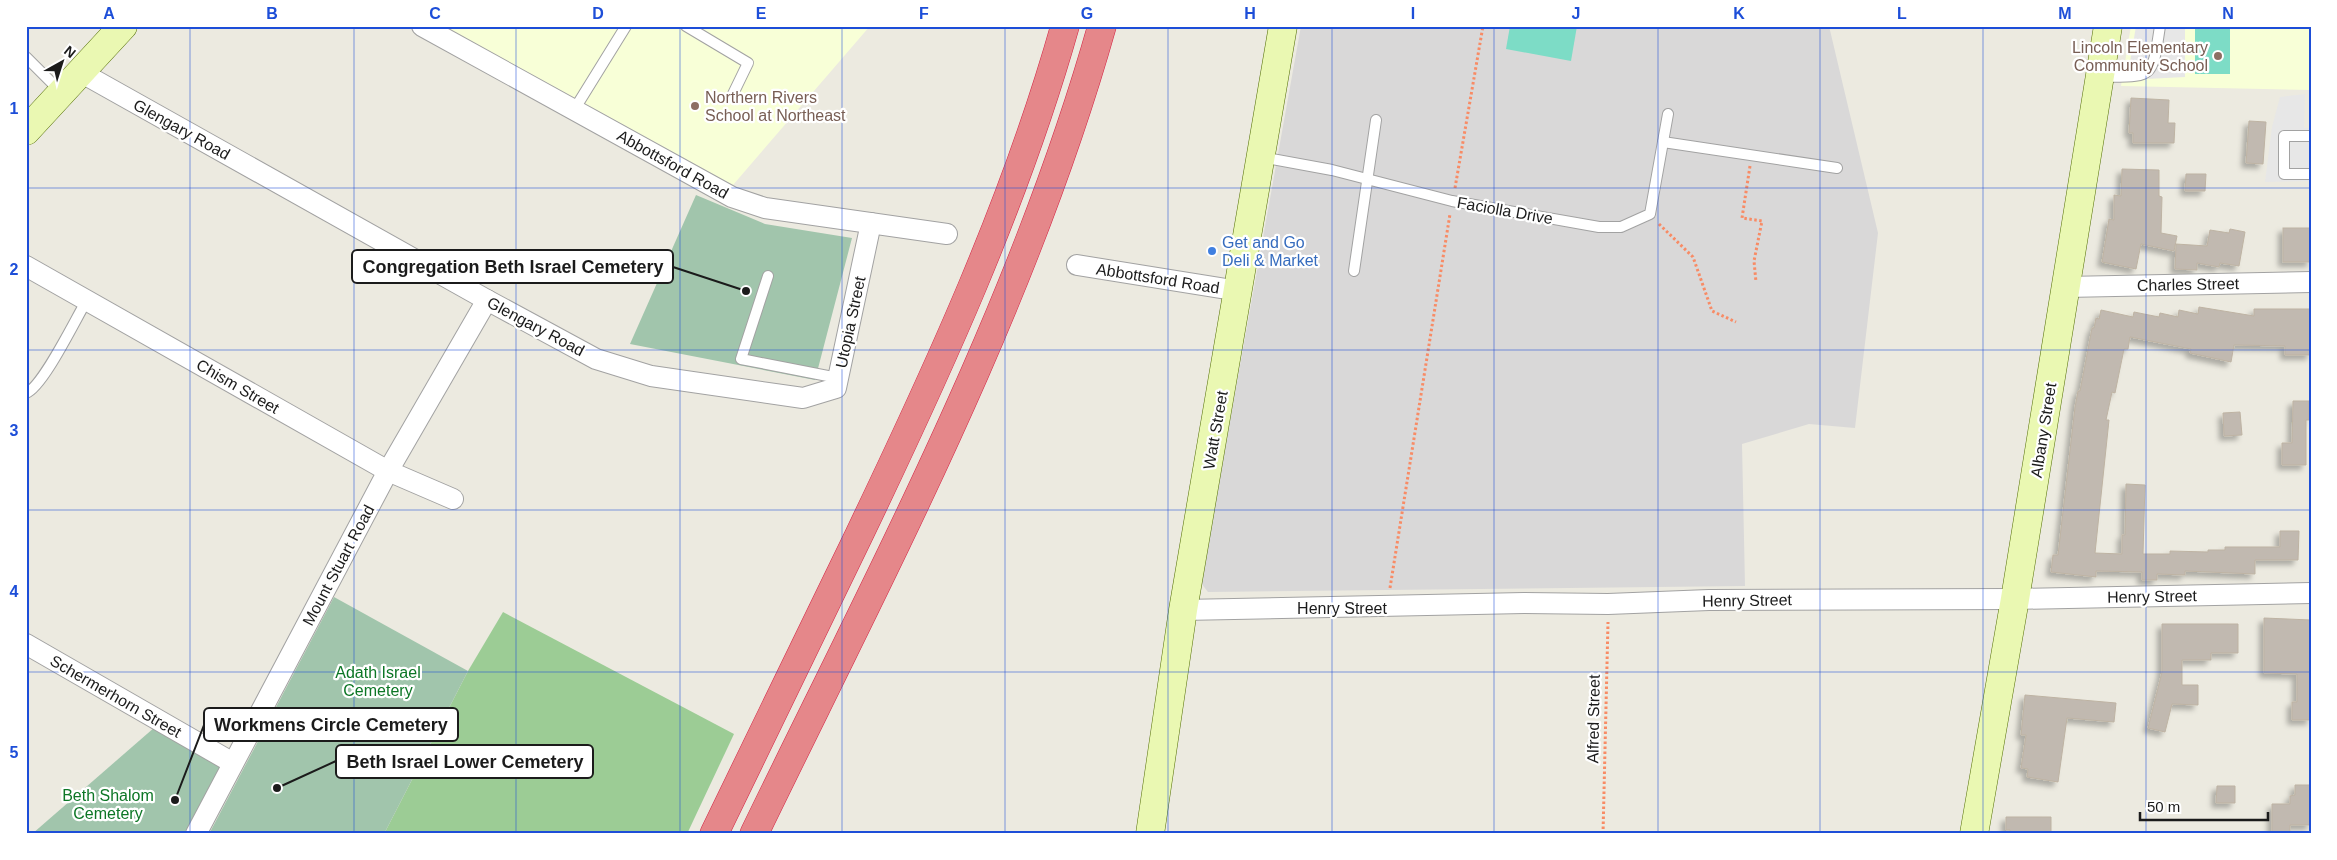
<svg xmlns="http://www.w3.org/2000/svg" width="2337" height="860" font-family="Helvetica,sans-serif">
	<defs>
		<filter id="shadow"><feDropShadow dx="-4.5" dy="4.5" stdDeviation="2.5" flood-color="#0004"/></filter>
	</defs>
	<rect width="100%" height="100%" fill="#eceae0"/>
	<path fill="#d9d8d8" d="M1301 26H1829L1878 233 1855 428 1809 424 1742 444 1745 586 1208 592 1201 583Z"/>
	<g fill="#f8ffd7">
		<path d="M444 26H870L733 185Z"/>
		<path d="M2131 26H2311V90L2121 86Z"/>
	</g>
	<path fill="#9ccc95" d="M503 612 734 734 687 834H384L468 671Z"/>
	<g fill="#a1c5ac">
		<path d="M696 195 765 224 852 238 815 380 630 344Z"/>
		<path d="M334 597 468 671 384 834H209Z"/>
		<path d="M155 727 222 767 184 834H32Z"/>
	</g>
	<g fill="#7ddcc6">
		<path d="M1510 26H1577L1571 61 1506 49Z"/>
		<rect x="2195" y="26" width="35" height="48"/>
	</g>
	<g fill="#e7e7e7">
		<path d="M2136 26H2185V77L2127 80Z"/>
		<path d="M2305 94 2304 128H2311V181L2265 182 2272 127 2280 97Z"/>
	</g>
	<g fill="#c1b9b0" stroke="#beb3a3" filter="url(#shadow)">
		<path d="M2131 98 2169 100 2168 123H2175L2174 143H2133V133H2129Z"/>
		<path d="M2249 121 2266 122 2263 164 2246 163Z"/>
		<path d="M2122 169 2159 170V196L2162 197 2161 233 2177 236 2174 251 2141 244 2136 269 2102 262 2109 219 2114 220V195L2121 196Z"/>
		<path d="M2186 174H2206L2205 191H2185Z"/>
		<rect x="2283" y="228" width="28" height="34"/>
		<path d="M2230 229 2245 232 2239 266 2220 263 2219 267 2197 263V270L2175 269 2176 244 2207 246 2210 230 2229 233Z"/>
		<path d="M2199 307 2254 316V309H2311V355H2285V346L2234 345 2231 362 2190 353 2191 349 2130 337 2128 349H2124L2115 393 2112 392 2106 420H2109L2095 553 2122 554V535H2125L2126 484 2145 485 2143 554H2170V551L2208 552V550H2225V547H2280V531H2299L2298 560H2255V574L2185 571V575L2157 574V580H2142V572L2096 571V577L2051 572 2053 555H2058L2075 407 2078 391H2080L2092 328H2094L2096 318 2099 319 2101 310 2133 317 2134 312 2159 317 2160 313 2178 317 2179 310 2198 314Z"/>
		<path d="M2293 401H2309V420H2306V465H2282V443H2292Z"/>
		<path d="M2240 412 2242 435 2224 436 2223 413Z"/>
		<path d="M2264 618 2311 620V720H2292V702H2297V674L2264 673Z"/>
		<path d="M2162 624H2238V653H2211V660H2182V685H2198V705L2172 704 2165 732 2148 728 2162 672Z"/>
		<path d="M2025 695 2116 703 2114 722 2067 718 2058 782 2027 777 2028 769 2021 768 2026 735H2021Z"/>
		<path d="M2295 785H2311V825H2290V834H2272V804H2290V796L2295 795Z"/>
		<path d="M2217 786H2235V803H2216Z"/>
		<path d="M2006 817H2051V834H2010V830H2006Z"/>
	</g>
	<g fill="none" stroke-linecap="round" stroke-linejoin="round">
		<g stroke="#a2a2a2" stroke-width="12">
			<g id="lane">
				<path d="M686 26 748 63 732 96"/>
				<path d="M26 57 60 91"/>
				<path d="M2101 77C2154 76 2152 80 2160 26"/>
				<path d="M574 110 626 26"/>
				<path d="M2311 136H2284V174H2311"/>
				<path d="M1663 142 1837 168"/>
				<path d="M1261 157 1332 170 1452 201 1599 227H1621L1650 214 1668 114"/>
				<path d="M1354 271 1376 120"/>
				<path d="M768 276 741 359 838 378"/>
				<path d="M26 393C43 387 76 318 87 300"/>
			</g>
		</g>
		<g stroke="#a2a2a2" stroke-width="22">
			<g id="street">
				<path d="M422 26 732 197 765 208 947 234"/>
				<path d="M82 73 487 300 596 359 651 376 803 398 836 388 871 223"/>
				<path d="M1077 265 1239 291"/>
				<path d="M26 266 388 471 453 499"/>
				<path d="M2066 287 2311 282"/>
				<path d="M1183 610 1524 603 1608 604 1709 600 2015 599 2311 593"/>
				<path d="M26 644 233 763"/>
				<path d="M196 834 388 471 487 300"/>
			</g>
		</g>
		<g stroke="#536e05" stroke-width="29">
			<g id="secondary">
				<path d="M26 131 123 26"/>
				<path d="M1150 834 1183 610 1283 26"/>
				<path d="M1974 834 2015 599 2108 26"/>
			</g>
		</g>
		<g stroke="#d32545" stroke-width="29">
			<g id="highway">
				<path d="M714 834C763 734 811 634 859 535 938 370 1015 203 1065 26"/>
				<path d="M754 834C882 570 1022 309 1102 26"/>
			</g>
		</g>
		<g stroke="#f88b65" stroke-width="3" stroke-dasharray="2.5 2.5" stroke-linecap="butt">
			<path d="M1750 166 1742 218 1762 221 1754 261 1756 282"/>
			<path d="M1455 188 1483 26"/>
			<path d="M1659 224 1693 257 1712 311 1736 322"/>
			<path d="M1390 588 1450 214"/>
			<path d="M1603 834 1608 622"/>
		</g>
		<use href="#lane" stroke="#fff" stroke-width="10"/>
		<use href="#street" stroke="#fff" stroke-width="20"/>
		<use href="#secondary" stroke="#eaf8b2" stroke-width="28"/>
		<use href="#highway" stroke="#e5878a" stroke-width="28"/>
	</g>
	<path fill="none" stroke="#1d4ed8" stroke-width="1" stroke-opacity="0.55" d="M190 26V834M354 26V834M516 26V834M680 26V834M842 26V834M1005 26V834M1168 26V834M1332 26V834M1494 26V834M1658 26V834M1820 26V834M1983 26V834M2146 26V834M26 188H2311M26 350H2311M26 510H2311M26 672H2311"/>
	<g fill="#8d6e63" stroke="#fff" stroke-width="2">
		<circle cx="2218" cy="56" r="5"/>
		<circle cx="695" cy="106" r="5"/>
	</g>
	<circle fill="#3f7fe0" stroke="#fff" stroke-width="2" cx="1212" cy="251" r="5"/>
	<g text-anchor="middle" stroke-width="4.5" stroke-linejoin="round" paint-order="stroke">
		<g font-size="16" fill="#785e54" stroke="#fff" text-anchor="end">
			<text x="2208" y="53">Lincoln Elementary<tspan x="2208" dy="18">Community School</tspan></text>
			<text x="705" y="103" text-anchor="start">Northern Rivers<tspan x="705" dy="18">School at Northeast</tspan></text>
		</g>
		<g font-size="16" fill="#1b1b1b" stroke="#fff">
			<text transform="translate(182 129) rotate(29)" y="6">Glengary Road</text>
			<text transform="translate(673 164) rotate(29)" y="6">Abbottsford Road</text>
			<text transform="translate(1505 210) rotate(10)" y="6">Faciolla Drive</text>
			<text transform="translate(1158 278) rotate(9)" y="6">Abbottsford Road</text>
			<text transform="translate(2188 284) rotate(-1)" y="6">Charles Street</text>
			<text transform="translate(850 322) rotate(-78)" y="6">Utopia Street</text>
			<text transform="translate(536 326) rotate(28)" y="6">Glengary Road</text>
			<text transform="translate(238 386) rotate(30)" y="6">Chism Street</text>
			<text transform="translate(1215 430) rotate(-80)" y="6">Watt Street</text>
			<text transform="translate(2043 430) rotate(-81)" y="6">Albany Street</text>
			<text transform="translate(338 565) rotate(-62)" y="6">Mount Stuart Road</text>
			<text transform="translate(2152 596) rotate(-1)" y="6">Henry Street</text>
			<text transform="translate(1747 600) rotate(-1)" y="6">Henry Street</text>
			<text x="1342" y="614">Henry Street</text>
			<text transform="translate(116 696) rotate(30)" y="6">Schermerhorn Street</text>
			<text transform="translate(1593 719) rotate(-89)" y="6">Alfred Street</text>
		</g>
		<g font-size="16" fill="#366cbe" stroke="#fff" text-anchor="start">
			<text x="1222" y="248">Get and Go<tspan x="1222" dy="18">Deli &amp; Market</tspan></text>
		</g>
		<g font-size="16" fill="#0c7625" stroke="#fff">
			<text x="378" y="678">Adath Israel<tspan x="378" dy="18">Cemetery</tspan></text>
			<text x="108" y="801">Beth Shalom<tspan x="108" dy="18">Cemetery</tspan></text>
		</g>
	</g>
	<path fill="none" stroke="#1b1b1b" stroke-width="2" d="M746 291L673 267M175 800L204 725M277 788L336 761"/>
	<g fill="#1b1b1b" stroke="#fff" stroke-width="2">
		<circle cx="746" cy="291" r="5"/>
		<circle cx="175" cy="800" r="5"/>
		<circle cx="277" cy="788" r="5"/>
	</g>
	<g fill="#fff" stroke="#1b1b1b" stroke-width="2">
		<rect x="352" y="250" width="321" height="33" rx="5"/>
		<rect x="204" y="708" width="254" height="33" rx="5"/>
		<rect x="336" y="745" width="257" height="33" rx="5"/>
	</g>
	<g font-size="18" text-anchor="middle" font-weight="bold" fill="#1b1b1b">
		<text x="513" y="273">Congregation Beth Israel Cemetery</text>
		<text x="331" y="731">Workmens Circle Cemetery</text>
		<text x="465" y="768">Beth Israel Lower Cemetery</text>
	</g>
	<rect width="2337" height="860" fill="none" stroke="#ffffff" stroke-width="55"/>
	<g transform="translate(62 62) rotate(39)" stroke="#ffffff" stroke-width="4" paint-order="stroke">
	<path d="M0-4L9 19L0 12L-9 19Z" fill="#1b1b1b"/>
	<text y="-8" font-size="14" font-weight="bold" text-anchor="middle" fill="#1b1b1b">N</text>
	</g>
	<path d="M2140 812v8h128v-8" fill="none" stroke="#1b1b1b" stroke-width="2.5"/>
	<text x="2147" y="812" font-size="15" fill="#1b1b1b" stroke="#ffffff" stroke-width="4" paint-order="stroke">50 m</text>
	<rect x="28" y="28" width="2282" height="804" fill="none" stroke="#1d4ed8" stroke-width="2"/>
	<g font-size="16" text-anchor="middle" font-weight="bold" fill="#1d4ed8">
		<text x="109" y="19">A</text>
		<text x="272" y="19">B</text>
		<text x="435" y="19">C</text>
		<text x="598" y="19">D</text>
		<text x="761" y="19">E</text>
		<text x="924" y="19">F</text>
		<text x="1087" y="19">G</text>
		<text x="1250" y="19">H</text>
		<text x="1413" y="19">I</text>
		<text x="1576" y="19">J</text>
		<text x="1739" y="19">K</text>
		<text x="1902" y="19">L</text>
		<text x="2065" y="19">M</text>
		<text x="2228" y="19">N</text>
		<text x="14" y="114">1</text>
		<text x="14" y="275">2</text>
		<text x="14" y="436">3</text>
		<text x="14" y="597">4</text>
		<text x="14" y="758">5</text>
	</g>
</svg>
